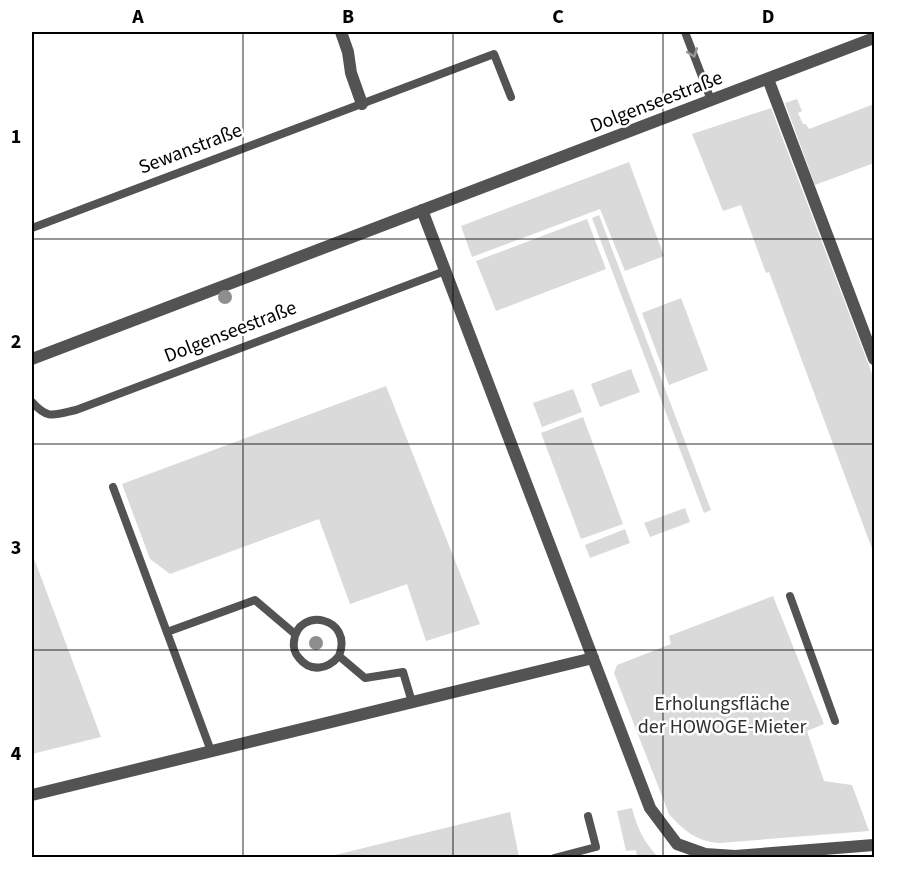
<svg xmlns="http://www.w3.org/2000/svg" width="906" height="889" font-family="'Source Sans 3',sans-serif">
	<rect width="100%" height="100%" fill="#fff"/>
	<g fill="#dadada">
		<path d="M797 99 802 111 798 113 803 124H806L809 129 874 104V163L815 185 785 103Z"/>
		<path d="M771 108 874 379V554L769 272 766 273 741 205 723 211 692 134Z"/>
		<path d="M629 162 664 256 625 271 600 209 472 257 461 226Z"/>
		<path d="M599 215 711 510 704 513 592 218Z"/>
		<path d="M587 219 606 269 496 311 476 261Z"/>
		<path d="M681 298 708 370 669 385 642 313Z"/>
		<path d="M631 369 640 392 600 407 591 384Z"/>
		<path d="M386 386 480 624 426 641 407 584 350 604 319 519 170 574 150 559 122 484Z"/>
		<path d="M573 389 582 412 542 427 533 403Z"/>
		<path d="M583 417 623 524 581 539 541 433Z"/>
		<path d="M685 508 690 522 650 537 644 523Z"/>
		<path d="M625 529 630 543 590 558 585 545Z"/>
		<path d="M32 553 101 737 32 754Z"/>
		<path d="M773 596 824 724 807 731 824 781 852 785 869 831 720 843C697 842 683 830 669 814L614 673 617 665 671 644 669 636Z"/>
		<path d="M632 808C637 828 644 842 658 857H637L636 850 626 851 617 811Z"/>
		<path d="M510 812 519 857H327Z"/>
	</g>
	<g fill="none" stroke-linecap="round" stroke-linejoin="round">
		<g stroke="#535353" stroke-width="8">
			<path d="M685 32 711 100"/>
			<path d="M32 228 494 54 511 97"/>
			<path d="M32 402C48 420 54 415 76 410L445 271"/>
			<path d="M113 487 211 751"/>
			<path d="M790 596 835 721"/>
			<path d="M167 632 255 600 295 634"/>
			<path d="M339 656C328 669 311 673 299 658 295 654 293 647 294 641 298 606 354 617 339 656L365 678 403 672 412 702"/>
			<path d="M554 858 596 847 588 816"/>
		</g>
		<path stroke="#535353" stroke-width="12" d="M768 79 874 359"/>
		<g stroke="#535353" stroke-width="12">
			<path d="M341 32 348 52 351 73 362 104"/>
			<path d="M422 210 650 808 677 844 705 854 735 856 874 845"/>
			<path d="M32 359 874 38"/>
			<path d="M32 795 593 658"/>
		</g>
	</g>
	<g fill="#8e8e8e">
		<circle cx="225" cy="297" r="7"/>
		<circle cx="316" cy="643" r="7"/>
	</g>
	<defs><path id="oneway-chevron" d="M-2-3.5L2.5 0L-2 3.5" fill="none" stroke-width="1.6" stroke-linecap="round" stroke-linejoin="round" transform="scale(1.5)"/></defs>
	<use stroke="#989898" href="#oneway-chevron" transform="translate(693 53) rotate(69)"/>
	<path fill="none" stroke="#000" stroke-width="1.5" stroke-opacity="0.55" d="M243 32V858M453 32V858M663 32V858M32 239H874M32 444H874M32 650H874"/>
	<g text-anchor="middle" stroke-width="5" stroke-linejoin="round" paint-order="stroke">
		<g font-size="20" fill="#000" stroke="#fff">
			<text transform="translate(656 101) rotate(-21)" y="7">Dolgenseestraße</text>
			<text transform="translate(190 148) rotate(-21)" y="7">Sewanstraße</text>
			<text transform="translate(230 331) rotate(-21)" y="7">Dolgenseestraße</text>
		</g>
		<g font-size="20" fill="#313131" stroke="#fff">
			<text x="722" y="710">Erholungsfläche<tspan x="722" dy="23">der HOWOGE-Mieter</tspan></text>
		</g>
	</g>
	<rect width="906" height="889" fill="none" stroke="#ffffff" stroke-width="66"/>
	<rect x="33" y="33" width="840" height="823" fill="none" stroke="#000" stroke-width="2"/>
	<g font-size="20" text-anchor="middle" font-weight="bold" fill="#000">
		<text x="138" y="23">A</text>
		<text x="348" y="23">B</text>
		<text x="558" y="23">C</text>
		<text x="768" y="23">D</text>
		<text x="16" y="143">1</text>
		<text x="16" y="348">2</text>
		<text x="16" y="554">3</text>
		<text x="16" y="760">4</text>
	</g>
</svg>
